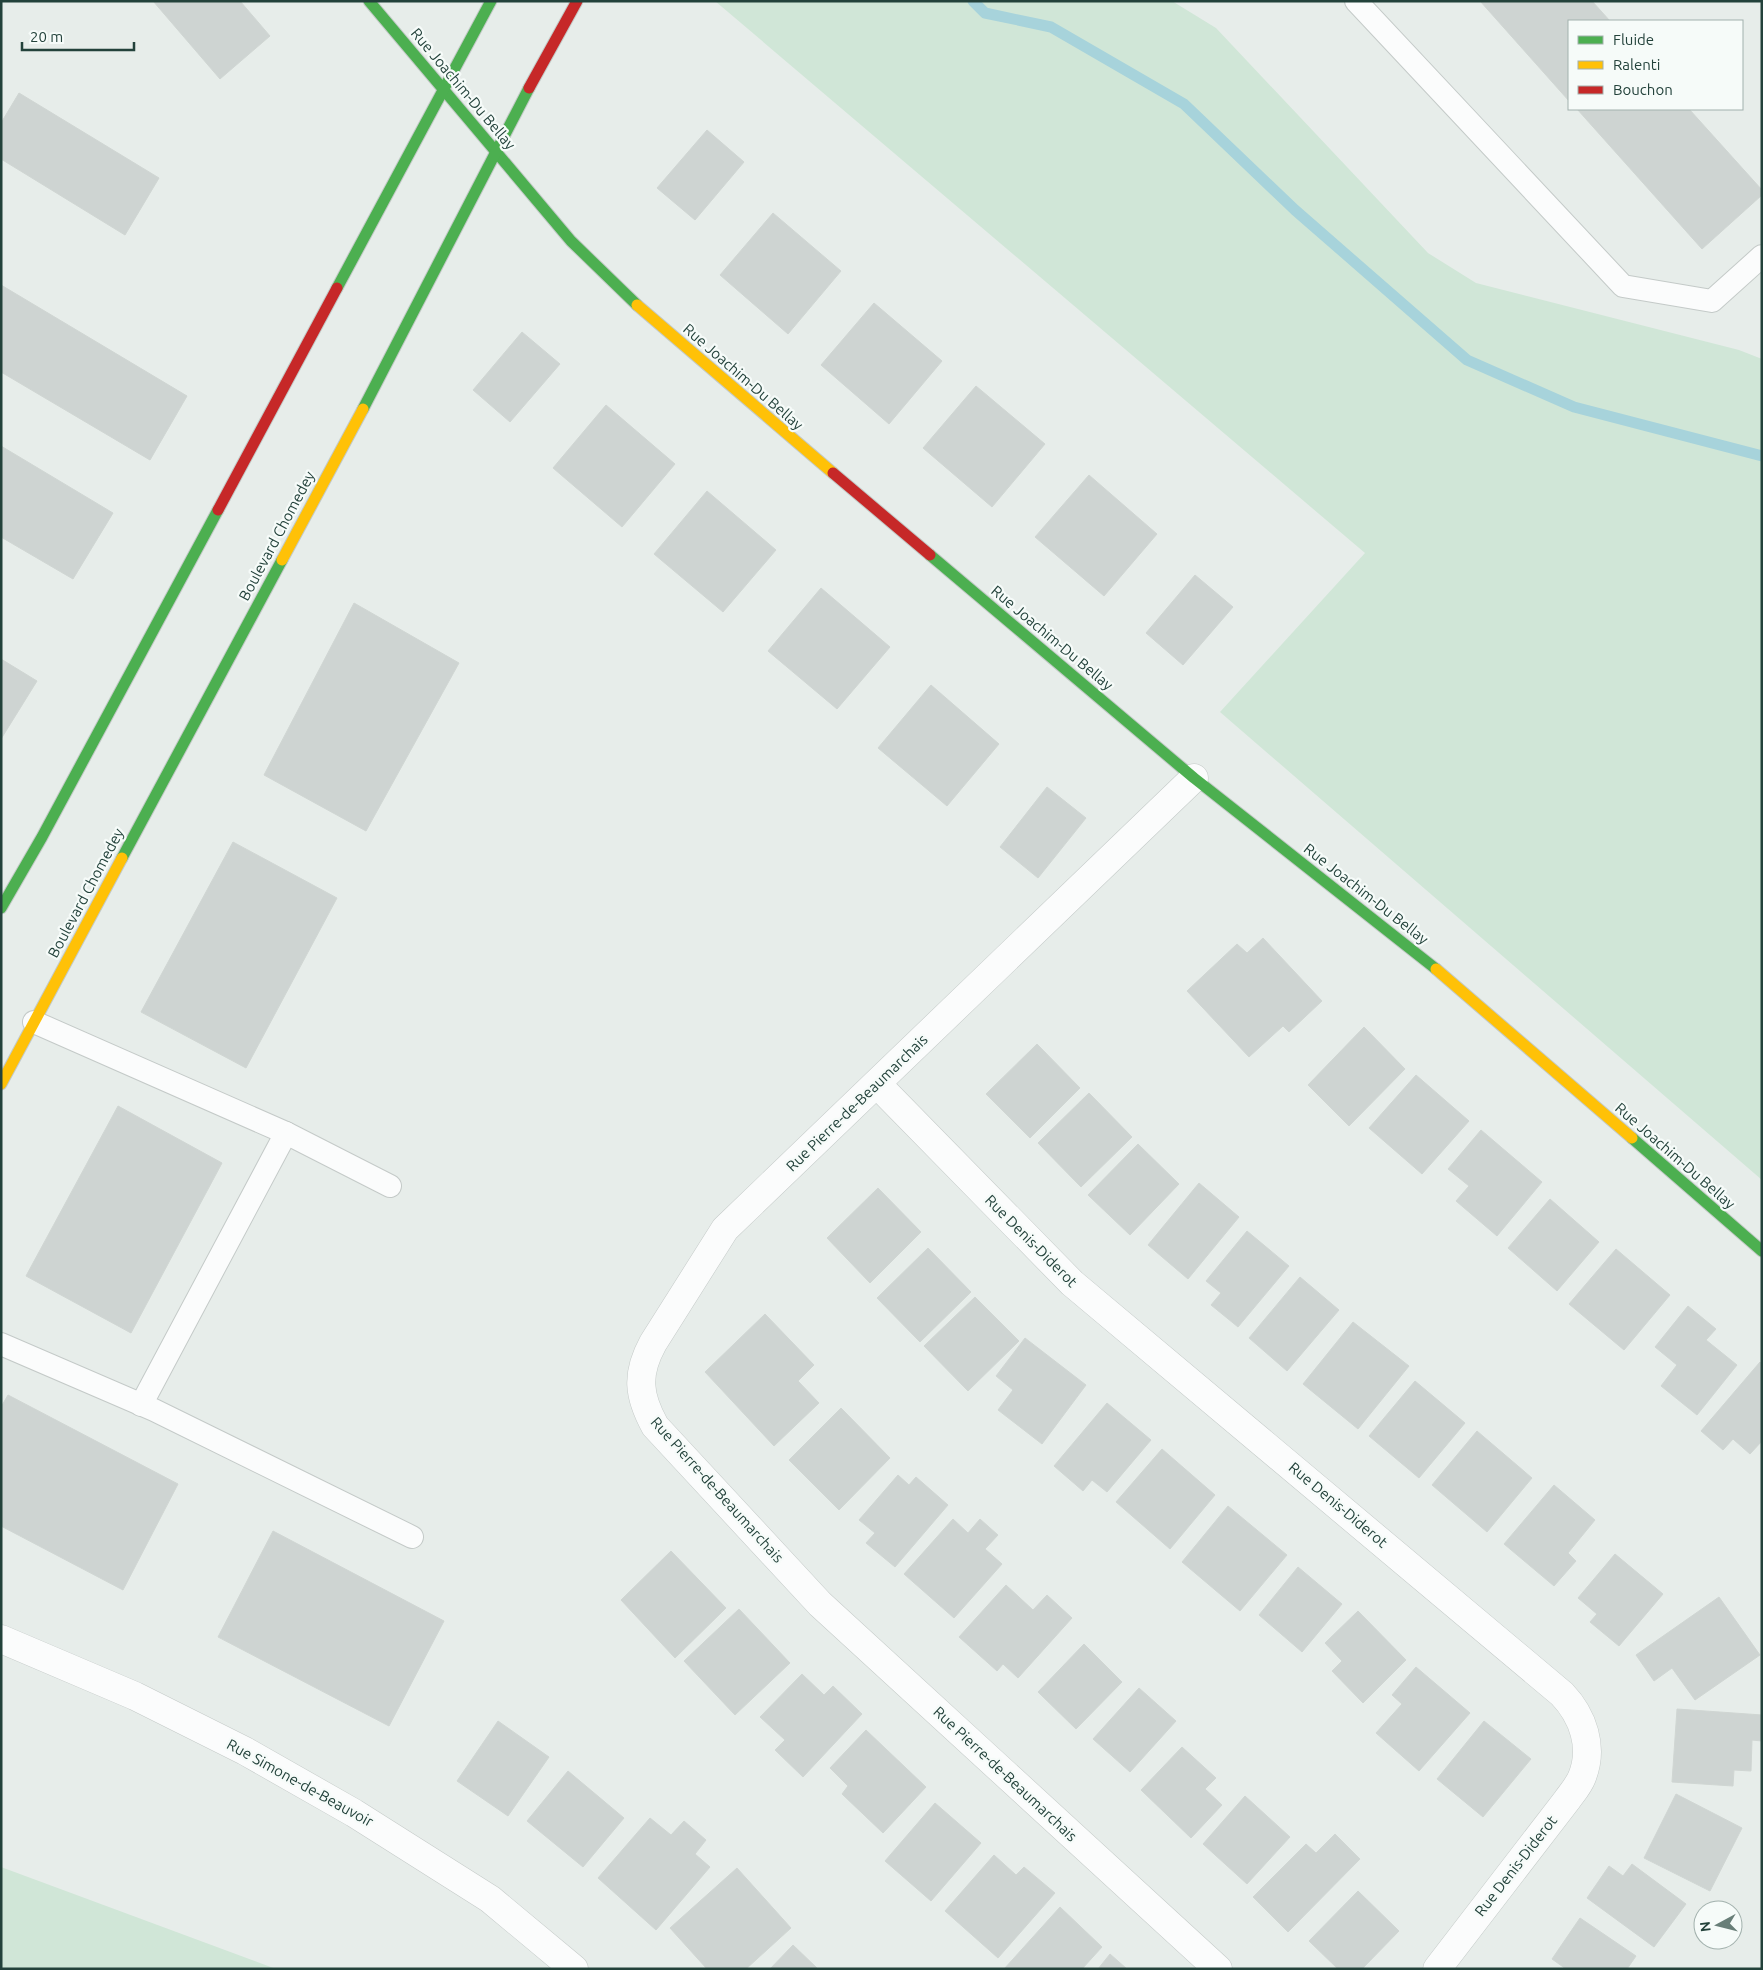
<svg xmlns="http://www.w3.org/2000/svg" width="1763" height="1970" font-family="Ubuntu,sans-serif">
	<rect width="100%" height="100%" fill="#e7edea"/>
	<g fill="#d0e6d7">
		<path d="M715 1H1172L1216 28 1428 253 1476 283 1739 350 1762 359V1180L1220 712 1365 553Z"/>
		<path d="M1 1867 276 1969H1Z"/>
	</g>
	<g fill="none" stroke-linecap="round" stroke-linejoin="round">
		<path stroke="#a7d3db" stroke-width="11" d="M973 1 985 13 1051 27 1184 104 1295 210 1467 360 1574 407 1762 456"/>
	</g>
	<g fill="#ced4d2" stroke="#d0d6d3">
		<path d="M153 1H240L270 36 220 79Z"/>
		<path d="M1480 1H1592L1610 21H1569V101Z"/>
		<path d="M19 93 159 178 125 235 1 159V123Z"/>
		<path d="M1577 109H1689L1762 190V195L1702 249Z"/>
		<path d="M707 130 744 162 695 220 657 188Z"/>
		<path d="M773 213 841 271 788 334 720 275Z"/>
		<path d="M1 285 187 396 150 460 1 372Z"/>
		<path d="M874 303 942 361 889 424 821 365Z"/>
		<path d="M522 332 560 364 510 422 473 390Z"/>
		<path d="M976 386 1045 444 992 507 923 448Z"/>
		<path d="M606 405 675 464 622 527 553 468Z"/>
		<path d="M1 446 113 513 73 579 1 537Z"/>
		<path d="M1089 475 1157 534 1104 596 1035 537Z"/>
		<path d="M707 491 776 550 723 612 654 554Z"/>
		<path d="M1195 575 1233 607 1183 665 1146 633Z"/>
		<path d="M821 588 890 647 837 709 768 651Z"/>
		<path d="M354 603 459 663 366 831 264 775Z"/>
		<path d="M1 659 37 681 1 739Z"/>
		<path d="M931 685 999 744 947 806 878 748Z"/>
		<path d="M1047 787 1086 818 1038 878 1000 847Z"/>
		<path d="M233 842 337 898 246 1068 141 1012Z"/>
		<path d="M1263 938 1322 1001 1289 1032 1283 1026 1249 1057 1187 991 1237 944 1247 953Z"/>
		<path d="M1364 1027 1405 1069 1349 1126 1308 1085Z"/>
		<path d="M1037 1044 1080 1088 1030 1138 986 1094Z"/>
		<path d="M1416 1075 1469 1121 1422 1174 1369 1128Z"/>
		<path d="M1089 1093 1132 1137 1081 1187 1038 1143Z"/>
		<path d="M118 1106 222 1163 131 1333 26 1276Z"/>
		<path d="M1481 1130 1542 1182 1497 1236 1456 1201 1469 1186 1448 1169Z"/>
		<path d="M1138 1144 1179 1184 1130 1235 1088 1195Z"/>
		<path d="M1199 1183 1239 1217 1188 1279 1148 1245Z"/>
		<path d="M878 1188 921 1232 870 1283 827 1238Z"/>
		<path d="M1550 1199 1599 1242 1557 1291 1508 1248Z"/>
		<path d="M1247 1231 1289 1266 1238 1327 1211 1305 1221 1293 1206 1281Z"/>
		<path d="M928 1248 971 1292 920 1342 877 1298Z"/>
		<path d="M1616 1249 1670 1295 1624 1350 1569 1304Z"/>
		<path d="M1300 1277 1339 1310 1287 1371 1249 1338Z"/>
		<path d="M975 1297 1019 1341 968 1391 924 1346Z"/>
		<path d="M1688 1306 1716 1329 1706 1340 1737 1365 1697 1415 1661 1386 1677 1365 1655 1347Z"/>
		<path d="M765 1314 814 1365 798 1381 819 1403 774 1446 705 1372Z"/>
		<path d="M1353 1322 1409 1366 1358 1429 1303 1384Z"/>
		<path d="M1025 1338 1086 1385 1042 1444 998 1410 1013 1390 996 1376Z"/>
		<path d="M1760 1362 1762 1364V1441L1750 1454 1733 1439 1723 1450 1701 1431Z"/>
		<path d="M1415 1381 1465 1423 1419 1478 1369 1436Z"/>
		<path d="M8 1395 178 1484 123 1590 1 1526V1407Z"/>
		<path d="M1107 1403 1151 1440 1107 1492 1092 1480 1083 1491 1054 1466Z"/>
		<path d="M841 1408 890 1458 839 1510 789 1460Z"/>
		<path d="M1477 1431 1532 1478 1487 1532 1432 1485Z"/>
		<path d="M1162 1449 1215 1495 1170 1549 1116 1502Z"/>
		<path d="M898 1475 909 1485 916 1477 948 1505 895 1567 866 1543 875 1533 859 1520Z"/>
		<path d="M1554 1485 1595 1520 1568 1553 1576 1561 1554 1586 1504 1544Z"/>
		<path d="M1228 1506 1287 1555 1240 1611 1182 1562Z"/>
		<path d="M953 1519 968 1533 980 1519 998 1535 985 1549 1002 1564 954 1618 904 1574Z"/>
		<path d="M273 1531 444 1621 389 1726 218 1637Z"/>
		<path d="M671 1551 726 1608 675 1658 621 1600Z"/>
		<path d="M1615 1554 1663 1594 1619 1646 1590 1622 1597 1614 1578 1598Z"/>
		<path d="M1298 1567 1342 1604 1302 1652 1259 1615Z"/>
		<path d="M1006 1585 1033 1610 1047 1595 1072 1618 1018 1678 1003 1664 997 1671 959 1637Z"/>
		<path d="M1719 1597 1760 1655 1695 1700 1672 1668 1654 1681 1636 1655Z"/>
		<path d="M739 1609 790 1663 735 1715 684 1661Z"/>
		<path d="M1358 1611 1406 1660 1363 1703 1332 1671 1342 1661 1325 1643Z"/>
		<path d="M1084 1644 1122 1682 1076 1729 1038 1692Z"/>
		<path d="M1416 1667 1470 1713 1419 1771 1376 1733 1402 1704 1392 1695Z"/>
		<path d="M802 1674 824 1695 833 1686 862 1714 803 1777 775 1750 785 1740 760 1717Z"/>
		<path d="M1139 1688 1176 1721 1130 1772 1093 1739Z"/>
		<path d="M1677 1709 1762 1715V1741L1752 1740 1751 1771 1734 1770 1733 1786 1672 1782Z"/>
		<path d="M498 1721 549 1757 508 1816 457 1781Z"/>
		<path d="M1484 1721 1531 1759 1483 1817 1437 1779Z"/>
		<path d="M866 1730 926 1787 883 1833 842 1794 848 1786 830 1768Z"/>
		<path d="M1182 1747 1216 1778 1205 1789 1222 1805 1191 1838 1141 1790Z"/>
		<path d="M568 1771 624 1818 583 1867 527 1821Z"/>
		<path d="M1676 1794 1742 1828 1710 1891 1644 1858Z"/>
		<path d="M1245 1796 1290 1837 1247 1884 1203 1844Z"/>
		<path d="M935 1803 981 1843 931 1901 885 1861Z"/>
		<path d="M650 1818 671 1835 684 1821 706 1840 695 1854 710 1867 656 1930 598 1878Z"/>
		<path d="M1335 1834 1360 1859 1288 1932 1253 1897 1306 1844 1316 1853Z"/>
		<path d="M994 1855 1016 1875 1024 1867 1055 1893 998 1958 945 1911Z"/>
		<path d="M1632 1864 1686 1904 1654 1947 1587 1898 1609 1866 1623 1876Z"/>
		<path d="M737 1868 791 1928 746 1969H707L670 1928Z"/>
		<path d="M1358 1891 1399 1931 1362 1969H1338L1309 1941Z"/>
		<path d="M1060 1907 1102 1947 1082 1969H1004Z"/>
		<path d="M1580 1918 1636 1956 1627 1969H1566L1552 1959Z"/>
		<path d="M793 1945 818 1969H770Z"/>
		<path d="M1110 1954 1127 1969H1098Z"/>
	</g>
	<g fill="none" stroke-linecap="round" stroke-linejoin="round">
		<g stroke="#c4cac8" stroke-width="24">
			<g id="lane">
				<path d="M1356 1 1623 286 1712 301 1762 256"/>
				<path d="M34 1022 286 1133 390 1186"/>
				<path d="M1 1344 154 1410 412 1537"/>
				<path d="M141 1405 286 1133"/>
			</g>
		</g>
		<g stroke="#c4cac8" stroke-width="29">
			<g id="street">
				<path d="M1194 778 725 1229 653 1343C636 1374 638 1395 655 1426L820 1604 1218 1969"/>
				<path d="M877 1084 1072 1283 1562 1694C1583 1716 1594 1747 1582 1777 1579 1785 1572 1793 1567 1800L1437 1969"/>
				<path d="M1 1639 135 1696 245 1751 354 1813 490 1899 574 1969"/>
			</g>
		</g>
		<g stroke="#c3cac7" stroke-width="13">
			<g id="fast">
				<path d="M369 1 571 241 637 305"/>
				<path d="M337 288 491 1"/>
				<path d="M363 409 529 88"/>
				<path d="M930 555 1194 778 1436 969"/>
				<path d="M122 858 282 560"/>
				<path d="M1 908 42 837 218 510"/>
				<path d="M1632 1138 1762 1251"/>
			</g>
		</g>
		<g stroke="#c3cac7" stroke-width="13">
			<g id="slow">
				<path d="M637 305 833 473"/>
				<path d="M282 560 363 409"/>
				<path d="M1436 969 1632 1138"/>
				<path d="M1 1084 122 858"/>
			</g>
		</g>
		<g stroke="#c3cac7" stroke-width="13">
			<g id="jam">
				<path d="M529 88 577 1"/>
				<path d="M833 473 930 555"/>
				<path d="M218 510 337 288"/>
			</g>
		</g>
		<use href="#lane" stroke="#fbfcfc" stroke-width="22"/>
		<use href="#street" stroke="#fbfcfc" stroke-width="28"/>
		<use href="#fast" stroke="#4caf50" stroke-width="11"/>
		<use href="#slow" stroke="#ffc107" stroke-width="11"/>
		<use href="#jam" stroke="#c62828" stroke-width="11"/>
	</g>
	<g text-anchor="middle" stroke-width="4.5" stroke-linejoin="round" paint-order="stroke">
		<g font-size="15" fill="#23423b" stroke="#f6fbf9">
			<text transform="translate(463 89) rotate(50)" y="5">Rue Joachim-Du Bellay</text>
			<text transform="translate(743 377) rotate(41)" y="5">Rue Joachim-Du Bellay</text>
			<text transform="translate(277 536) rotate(-62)" y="5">Boulevard Chomedey</text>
			<text transform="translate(1052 638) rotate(40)" y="5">Rue Joachim-Du Bellay</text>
			<text transform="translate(86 893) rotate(-62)" y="5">Boulevard Chomedey</text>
			<text transform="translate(1366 894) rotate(38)" y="5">Rue Joachim-Du Bellay</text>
			<text transform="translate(857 1103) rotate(-44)" y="5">Rue Pierre-de-Beaumarchais</text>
			<text transform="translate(1675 1156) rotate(41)" y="5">Rue Joachim-Du Bellay</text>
			<text transform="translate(1031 1241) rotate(45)" y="5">Rue Denis-Diderot</text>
			<text transform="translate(717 1490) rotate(48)" y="5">Rue Pierre-de-Beaumarchais</text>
			<text transform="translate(1338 1505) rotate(40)" y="5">Rue Denis-Diderot</text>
			<text transform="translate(1005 1774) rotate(43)" y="5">Rue Pierre-de-Beaumarchais</text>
			<text transform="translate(300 1783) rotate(29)" y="5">Rue Simone-de-Beauvoir</text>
			<text transform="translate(1516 1866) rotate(-52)" y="5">Rue Denis-Diderot</text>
		</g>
	</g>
	<rect width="1763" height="1970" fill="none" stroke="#23423b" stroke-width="5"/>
	<rect x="1568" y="20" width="175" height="90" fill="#f6fbf9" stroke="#a2b1ad"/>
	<rect x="1578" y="36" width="25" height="8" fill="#4caf50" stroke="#a2b1ad"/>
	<text x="1613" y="45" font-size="15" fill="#23423b">Fluide</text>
	<rect x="1578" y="61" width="25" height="8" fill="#ffc107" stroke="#a2b1ad"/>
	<text x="1613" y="70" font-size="15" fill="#23423b">Ralenti</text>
	<rect x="1578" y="86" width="25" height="8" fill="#c62828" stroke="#a2b1ad"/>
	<text x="1613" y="95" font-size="15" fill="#23423b">Bouchon</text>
	<g transform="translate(1718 1925) rotate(263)"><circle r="24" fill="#f6fbf9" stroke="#a2b1ad"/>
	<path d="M0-4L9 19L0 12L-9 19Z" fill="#687e78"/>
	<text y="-8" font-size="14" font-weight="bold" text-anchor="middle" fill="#23423b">N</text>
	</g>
	<path d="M22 42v8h112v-8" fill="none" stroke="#23423b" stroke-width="2.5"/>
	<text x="30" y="42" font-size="15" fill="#23423b" stroke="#f6fbf9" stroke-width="4" paint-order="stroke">20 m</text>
</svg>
